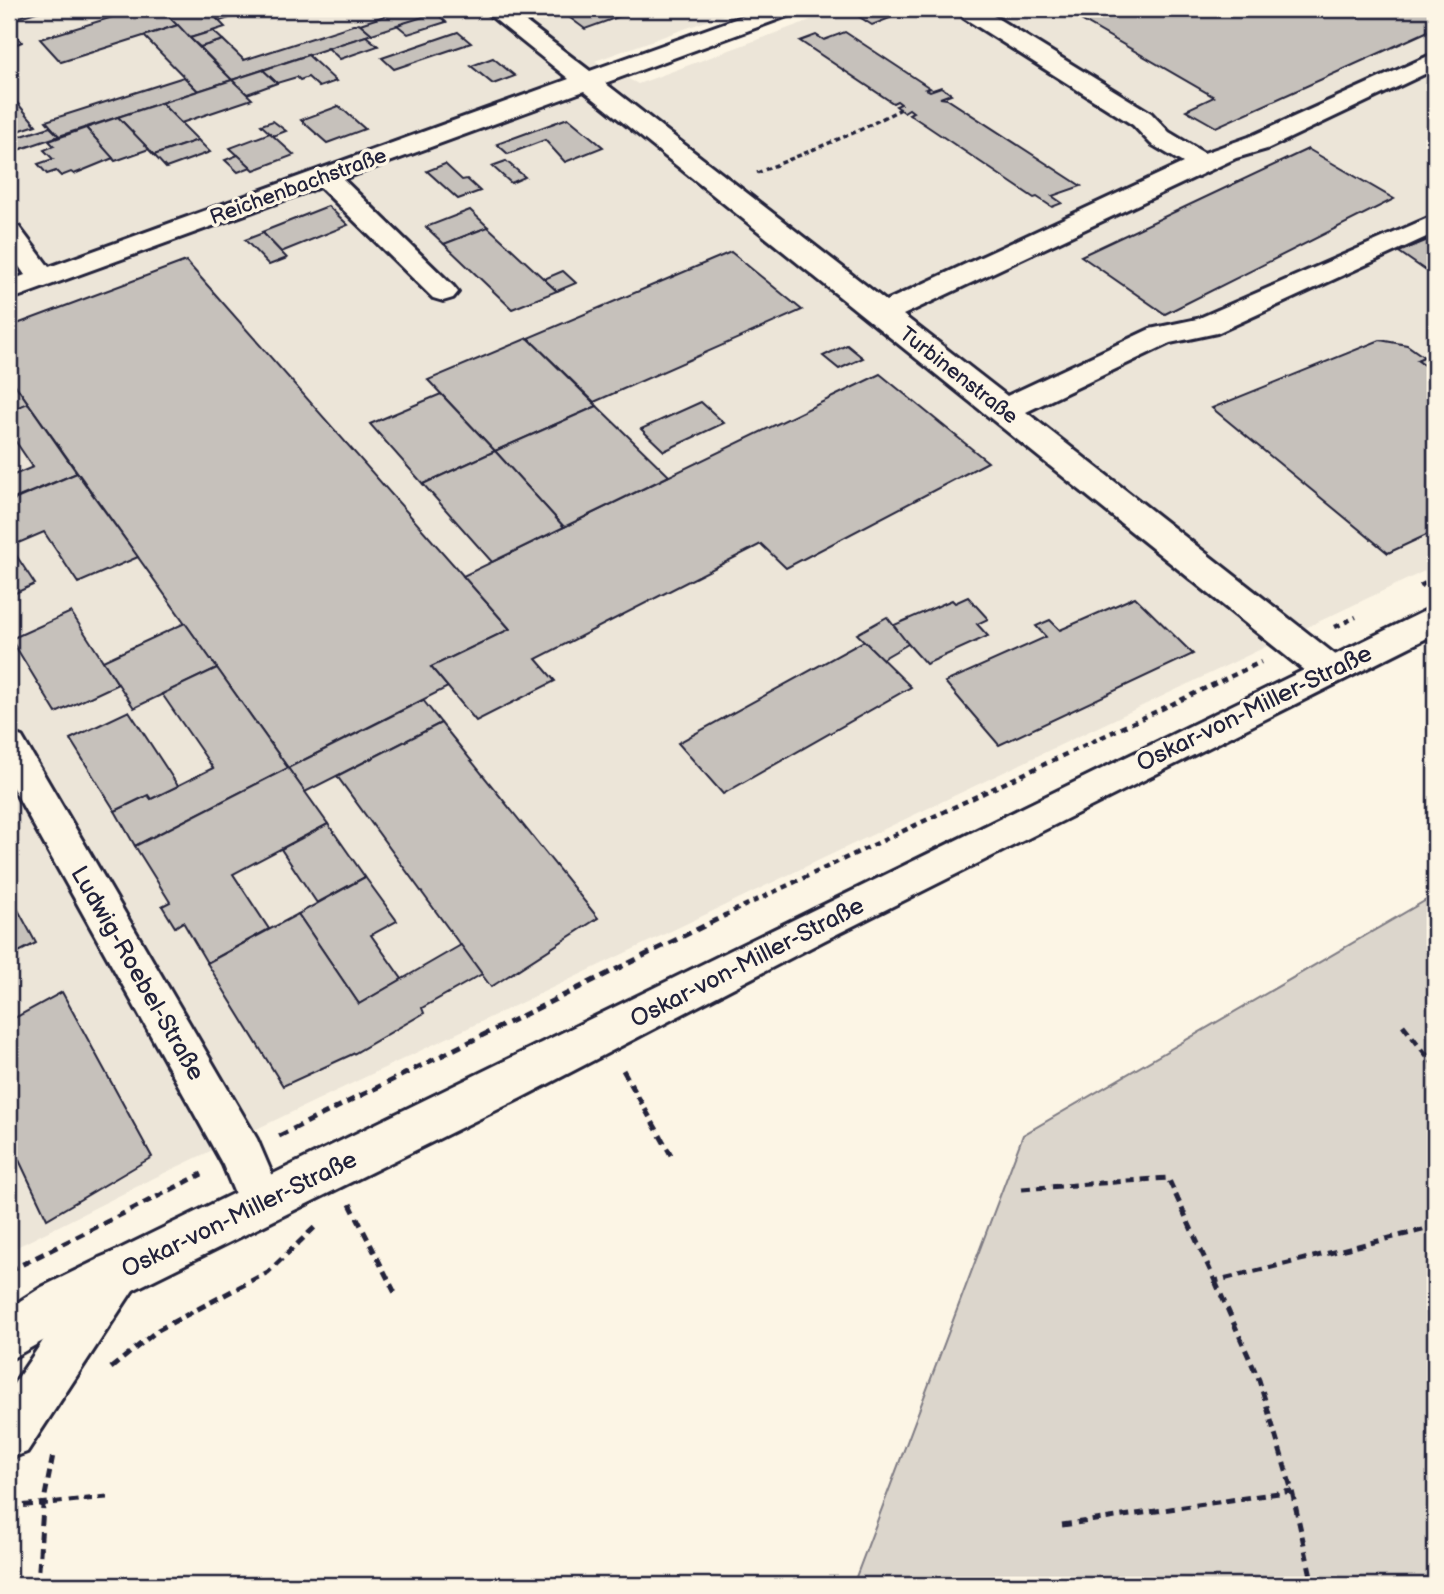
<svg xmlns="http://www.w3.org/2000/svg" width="1444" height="1594" font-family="'Balsamiq Sans',sans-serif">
	<rect width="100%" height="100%" fill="#fcf5e5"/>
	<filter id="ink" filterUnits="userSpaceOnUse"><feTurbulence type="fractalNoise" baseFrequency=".0143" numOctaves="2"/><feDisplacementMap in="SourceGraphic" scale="14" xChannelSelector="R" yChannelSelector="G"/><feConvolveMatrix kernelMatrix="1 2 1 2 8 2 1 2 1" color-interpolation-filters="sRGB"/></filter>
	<g filter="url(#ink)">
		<path fill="#ece5d8" d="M9 9H740L595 61 638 84 840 9H1435V566L156 1177 9 1251Z"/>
		<path fill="#dcd6cc" stroke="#7f7c84" stroke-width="2" d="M1435 895V1585H853L1023 1135Z"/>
		<g fill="#c6c1bb" stroke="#22223b" stroke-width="2">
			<path d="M9 9H47L9 20Z"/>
			<path d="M139 9H161L178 25 61 62 40 39Z"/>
			<path d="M161 9H207L225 27 190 38Z"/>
			<path d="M207 9H259L220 21Z"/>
			<path d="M406 9H431L436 13 372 34 360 24Z"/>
			<path d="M558 9H640L585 29Z"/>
			<path d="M847 9H913L872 25Z"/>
			<path d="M1062 9H1435V28L1216 127 1186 110 1214 97Z"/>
			<path d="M436 13 446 22 408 34 397 25Z"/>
			<path d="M359 23 372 34 232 80 200 47 223 40 244 60Z"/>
			<path d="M178 25 190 38 232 80 198 91 144 36Z"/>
			<path d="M9 27 22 42 9 47Z"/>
			<path d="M213 31 223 40 200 47 190 38Z"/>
			<path d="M458 32 471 43 394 69 382 58Z"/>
			<path d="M845 32 930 88 926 89 930 91 941 87 951 94 940 98 947 99 1081 186 1052 196 1062 203 1052 207 1037 197 1034 198 909 114 913 112 909 109 904 112 896 106 901 104 897 101 893 103 800 41 816 35 824 40Z"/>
			<path d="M366 36 378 46 340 59 328 48Z"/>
			<path d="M308 55 336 81 319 87 308 77 300 80 297 77 277 83 263 70Z"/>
			<path d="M493 58 515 76 493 84 471 66Z"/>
			<path d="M263 70 277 83 247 94 232 80Z"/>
			<path d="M184 77 198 91 59 136 46 121Z"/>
			<path d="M232 80 252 99 181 123 161 103Z"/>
			<path d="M13 98 36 125 9 134V99Z"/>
			<path d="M161 103 198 140 154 155 118 117Z"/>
			<path d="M339 106 365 129 327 143 301 120Z"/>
			<path d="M118 117 149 149 115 161 86 128Z"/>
			<path d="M568 118 603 147 565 162 545 140 508 154 497 144Z"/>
			<path d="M273 121 286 131 273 136 261 125Z"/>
			<path d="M50 127 59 136 15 151 9 144V140Z"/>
			<path d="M86 128 113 158 74 174 71 172 61 176 56 171 47 174 38 164 53 159 44 150 54 146 49 141Z"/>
			<path d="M270 133 294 155 254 170 230 148Z"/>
			<path d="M198 140 210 152 166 168 154 155Z"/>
			<path d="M1308 149 1394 199 1165 314 1081 256Z"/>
			<path d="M238 155 251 167 238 172 225 160Z"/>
			<path d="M506 161 525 177 511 183 492 166Z"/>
			<path d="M445 164 462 180 467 179 480 191 458 199 427 171Z"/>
			<path d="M328 206 348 225 281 252 262 232Z"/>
			<path d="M470 210 488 227 444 244 426 227Z"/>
			<path d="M488 227 544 279 557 291 512 309 444 244Z"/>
			<path d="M263 233 281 252 287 258 269 265 245 240Z"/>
			<path d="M1435 237V277L1399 252Z"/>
			<path d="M731 252 802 310 594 402 528 338Z"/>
			<path d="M186 261 510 629 431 667 448 687 288 768 9 376V327Z"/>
			<path d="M563 271 576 283 557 291 544 279Z"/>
			<path d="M528 338 597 406 495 451 428 380Z"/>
			<path d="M1380 340 1407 345 1424 357 1417 360 1435 373V531L1388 553 1212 408Z"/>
			<path d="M847 345 863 358 839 369 823 356Z"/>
			<path d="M1435 352V373L1417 360Z"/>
			<path d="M880 374 988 462 786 568 761 544 536 659 555 681 476 721 431 667 510 629 463 576Z"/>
			<path d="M9 376 28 403 9 411Z"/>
			<path d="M441 394 495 451 423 484 370 424Z"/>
			<path d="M701 402 724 423 664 451 641 429Z"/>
			<path d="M28 403 77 473 9 501V477L33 467 16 442 9 445V411Z"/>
			<path d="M597 406 669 476 564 527 495 451Z"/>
			<path d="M495 451 564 527 492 562 423 484Z"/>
			<path d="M77 473 138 557 78 583 44 532 9 547V502Z"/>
			<path d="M10 546 35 584 9 596V547Z"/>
			<path d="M968 597 988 619 977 624 988 636 926 664 892 626 952 600 955 603Z"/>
			<path d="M1135 597 1193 654 999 745 945 682 1046 637 1036 626 1050 620 1060 630Z"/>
			<path d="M71 612 118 684 56 713 11 639Z"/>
			<path d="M887 617 908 644 882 659 857 634Z"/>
			<path d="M185 623 217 668 134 708 103 661Z"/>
			<path d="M864 641 911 687 723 794 678 743Z"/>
			<path d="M217 668 288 768 135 846 115 811 148 795 151 799 213 768 162 694Z"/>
			<path d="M423 700 441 723 305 792 288 768Z"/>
			<path d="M129 711 178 786 151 799 148 795 115 811 70 739Z"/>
			<path d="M441 723 598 918 491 987 337 776Z"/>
			<path d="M288 768 328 824 233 874 269 929 207 963 183 922 175 927 162 906 170 902 135 846Z"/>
			<path d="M328 824 365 877 317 903 281 849Z"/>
			<path d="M365 877 397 921 371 935 402 979 359 1004 298 914Z"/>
			<path d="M9 893 36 943 9 957Z"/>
			<path d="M298 914 359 1004 461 945 482 974 422 1008 424 1013 355 1053 283 1086 207 963Z"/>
			<path d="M62 992 152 1157 47 1219 9 1139V1021Z"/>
		</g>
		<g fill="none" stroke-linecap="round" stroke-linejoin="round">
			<g stroke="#22223b" stroke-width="6">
				<g id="minor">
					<path d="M482 9H509L590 71 763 9H797L793 14 605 83 886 301 1183 163 1151 144 1133 125 964 18 958 9H982L1151 113 1169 132 1204 153 1249 137 1435 53V69L1267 149 1236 158 903 315 1007 396 1150 329 1197 319 1435 215V233L1217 333 1170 343 1026 412 1342 660 1347 670 1342 680 1329 684 1316 680 584 91 343 179 453 286 458 292 453 298 443 301 433 298 320 187 9 300V281L25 275 9 252V225L19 227 49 267 569 79Z"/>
					<path d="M9 732 22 737 257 1139 284 1202 277 1218 261 1224 245 1218 223 1165 9 781Z"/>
					<path d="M116 1251 133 1258 140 1274 133 1290 27 1452 9 1459V1391L99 1258Z"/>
				</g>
			</g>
			<g stroke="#22223b" stroke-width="6">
				<path id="major" d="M1435 606V634L825 940 521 1098 133 1290 9 1360V1308L42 1287Z"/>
			</g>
			<path stroke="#22223b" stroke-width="3.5" stroke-dasharray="5 3.5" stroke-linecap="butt" d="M757 173 858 131 901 109"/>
			<g stroke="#22223b" stroke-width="4.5" stroke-dasharray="6 5" stroke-linecap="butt">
				<path d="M1420 586 1435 578"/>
				<path d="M1335 627 1356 617"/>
				<path d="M723 916 1261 662"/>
			</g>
			<g stroke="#22223b" stroke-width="5" stroke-dasharray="9 6" stroke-linecap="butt">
				<path d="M1403 1025 1435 1066"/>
				<path d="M623 1070 671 1155"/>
				<path d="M279 1136 726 915"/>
				<path d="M1022 1189 1168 1178 1215 1281 1435 1227"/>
				<path d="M350 1204 397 1297"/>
				<path d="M9 1271 202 1174"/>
				<path d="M1215 1281 1259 1380 1292 1491 1313 1585"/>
				<path d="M111 1368 158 1330 268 1272 315 1227"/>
				<path d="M9 1507 107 1497"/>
				<path d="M1062 1525 1292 1491"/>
				<path d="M38 1585 43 1506 53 1455"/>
			</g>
			<use href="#minor" fill="#fcf5e5" fill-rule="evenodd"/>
			<use href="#major" fill="#fcf5e5" fill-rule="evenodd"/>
		</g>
	</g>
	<g text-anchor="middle" stroke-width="7" stroke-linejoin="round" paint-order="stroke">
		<g font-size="21" fill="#22223b" stroke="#fcf5e5">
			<text transform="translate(298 186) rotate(-20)" y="7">Reichenbachstraße</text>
			<text transform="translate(959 375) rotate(38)" y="7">Turbinenstraße</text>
		</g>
		<g font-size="24" fill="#22223b" stroke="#fcf5e5">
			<text transform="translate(1254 708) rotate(-26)" y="8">Oskar-von-Miller-Straße</text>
			<text transform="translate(747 962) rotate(-27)" y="8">Oskar-von-Miller-Straße</text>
			<text transform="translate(138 973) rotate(60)" y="8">Ludwig-Roebel-Straße</text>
			<text transform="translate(239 1214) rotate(-26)" y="8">Oskar-von-Miller-Straße</text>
		</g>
	</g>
	<rect width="1444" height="1594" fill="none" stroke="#fcf5e5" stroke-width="35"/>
	<rect x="18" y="18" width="1409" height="1559" fill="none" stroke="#22223b" stroke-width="2.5" filter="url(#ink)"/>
</svg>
